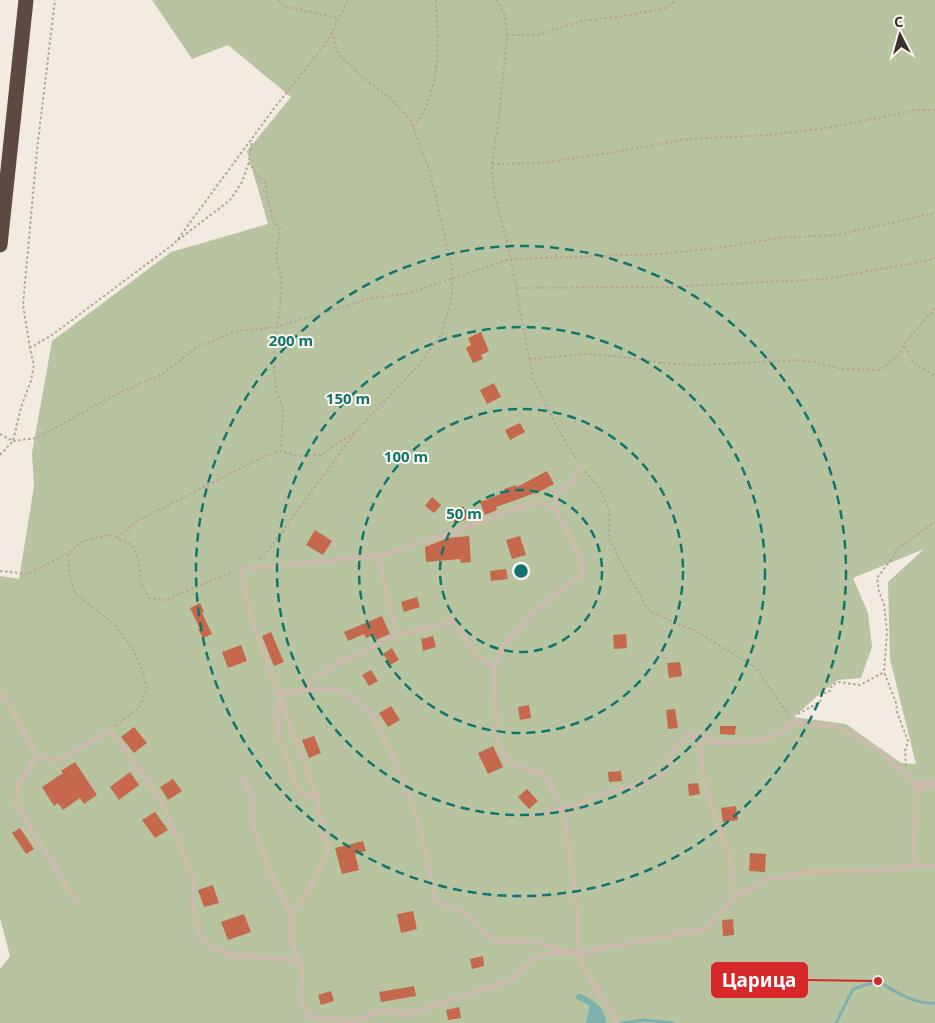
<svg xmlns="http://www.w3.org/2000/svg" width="935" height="1023" font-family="'Noto Sans',sans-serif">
	<rect width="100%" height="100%" fill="#f3eae1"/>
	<path fill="#b8c3a0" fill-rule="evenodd" d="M152 0H935V1023H0V969L10 956 0 918V576L19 579 34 486 32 453 52 341 171 252 268 224 247 151 291 97 228 45 192 59ZM924 549 888 582 890 659 916 764 901 763 846 724 794 717 823 691 838 680 861 678 872 647 868 613 853 578Z"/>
	<path fill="#7fafb1" d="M578 993C592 999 605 1006 606 1023H586L590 1006 575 998Z"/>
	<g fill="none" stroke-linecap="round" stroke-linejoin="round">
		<g stroke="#7fafb1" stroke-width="3">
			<path d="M622 1023 644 1020 673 1023"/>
			<path d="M836 1023 853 989 878 981C894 991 915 1005 935 1003"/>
		</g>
	</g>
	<g fill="#c6684c">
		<path d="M481 332 489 351 481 355 483 359 473 363 466 348 471 345 468 338Z"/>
		<path d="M494 383 501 397 487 404 480 390Z"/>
		<path d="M520 423 525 432 510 440 505 430Z"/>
		<path d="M547 471 554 484 535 494V493L496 507 497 510 485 515 480 502 506 492 504 489 516 485 517 487Z"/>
		<path d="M432 497 441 505 434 513 425 506Z"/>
		<path d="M463 506 469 518 455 524 450 512Z"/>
		<path d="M315 530 332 541 323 555 306 545Z"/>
		<path d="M469 536 471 562 461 563 460 559 426 562 425 547 448 538Z"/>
		<path d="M520 536 526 555 512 559 506 540Z"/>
		<path d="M506 569 508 579 491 581 490 571Z"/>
		<path d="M417 597 420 607 404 612 401 602Z"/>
		<path d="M200 603 204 612 202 613 212 634 203 638 198 629H200L190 608Z"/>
		<path d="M382 616 390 634 376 640 374 635 366 638 364 634 348 641 344 632Z"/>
		<path d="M271 632 284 662 274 666 262 636Z"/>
		<path d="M626 634 627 648 614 649 613 635Z"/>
		<path d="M433 636 436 647 423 651 421 639Z"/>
		<path d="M241 645 247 661 228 668 222 652Z"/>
		<path d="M392 648 399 660 390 665 383 654Z"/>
		<path d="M680 662 682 676 669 678 667 663Z"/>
		<path d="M371 670 378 681 369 686 362 675Z"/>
		<path d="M529 705 531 718 520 720 518 707Z"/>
		<path d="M391 706 400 720 388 727 379 713Z"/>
		<path d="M675 709 678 728 668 729 666 710Z"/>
		<path d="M720 726H736L735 735 720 734Z"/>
		<path d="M134 727 147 743 134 753 121 737Z"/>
		<path d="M314 736 321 753 309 758 302 740Z"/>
		<path d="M493 746 503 767 488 774 478 753Z"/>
		<path d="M75 762 97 795 84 804 80 798 63 810 58 803 54 806 42 787 63 773 61 771Z"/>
		<path d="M621 771 622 781 609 782 608 772Z"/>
		<path d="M130 772 139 785 119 800 110 787Z"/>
		<path d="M173 779 182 791 168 800 160 787Z"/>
		<path d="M698 783 700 794 689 796 688 784Z"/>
		<path d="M527 789 538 801 529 809 518 797Z"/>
		<path d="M736 806 738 820 723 822 721 808Z"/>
		<path d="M155 812 168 830 155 838 142 820Z"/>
		<path d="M20 828 34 849 26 854 12 833Z"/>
		<path d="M363 841 366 851 355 854 359 870 342 874 335 848Z"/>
		<path d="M750 853 766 854 765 872 749 871Z"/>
		<path d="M213 885 219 903 204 907 198 890Z"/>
		<path d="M413 911 417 929 401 933 397 914Z"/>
		<path d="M244 914 251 932 228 940 221 922Z"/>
		<path d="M733 919 734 935 723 936 722 920Z"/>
		<path d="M483 956 484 966 472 969 470 959Z"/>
		<path d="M414 986 416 996 381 1002 379 992Z"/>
		<path d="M331 991 334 1001 321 1005 318 995Z"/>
		<path d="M459 1007 461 1018 448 1020 446 1010Z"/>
	</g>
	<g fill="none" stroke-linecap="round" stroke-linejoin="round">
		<g stroke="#b8a496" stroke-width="2" stroke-dasharray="2.5 2.5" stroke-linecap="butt">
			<path d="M278 0 283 6 339 18"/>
			<path d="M496 0 505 15 507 35 499 116 492 164 494 195 507 240 533 379 555 423 576 459"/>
			<path d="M507 35H538L581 21 625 16 666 8 676 0"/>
			<path d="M413 127C443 90 438 44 436 0"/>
			<path d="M249 162 258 177 265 181 268 200 273 219 280 229 276 257 281 278 280 309 274 343V369L277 392 283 408 281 451"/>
			<path d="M492 164 542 163 616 152 687 139 768 135 827 128 917 110H935"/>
			<path d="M178 240 230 200 242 182 249 162 252 140"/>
			<path d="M516 288 667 287 825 279 926 261 935 258"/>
			<path d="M935 308 904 344 913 363 935 376"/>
			<path d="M30 348 23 305 37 150 55 0"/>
			<path d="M529 359 588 354 615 356 671 364 702 365 796 360 815 362 841 369 881 370 899 354 904 344"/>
			<path d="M0 434 13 441 36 438 113 396 162 374 197 347 238 331 276 327 373 298 406 294 510 259 661 254 725 247 778 238 837 235 935 213"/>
			<path d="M0 455 13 441 21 407 31 381 34 365 30 348 52 335 175 243 272 111 327 42 348 0"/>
			<path d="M585 471 598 486 609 509V537L619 559 649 611 698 632 756 668 789 716"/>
			<path d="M117 538 137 521 263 457 281 451 297 456 321 455 355 432"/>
			<path d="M260 559 264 556 357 430 419 365 442 333 452 297V269L445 237 430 172 411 121 391 99 367 81 338 54 332 31"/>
			<path d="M0 571 28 574 69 553"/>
			<path d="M798 714 820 702 822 694 830 691 832 685 839 682 860 685 884 672"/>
			<path d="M116 726 140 706 147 689 143 672 132 648 114 624 75 593 69 571V553L83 541 110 535 132 545 138 558 141 582 149 598 165 600 233 572"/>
			<path d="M906 766 905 751 908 741 897 712 896 703 884 672 887 632 884 604 879 592 877 578 894 556 896 550 935 522"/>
		</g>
		<g stroke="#ccbaac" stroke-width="4.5">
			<path d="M556 511 557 494 574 480 580 465"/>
			<path d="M378 556 397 635"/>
			<path d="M297 692 331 667 397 635 455 621 475 654 494 667"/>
			<path d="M0 693 3 695 37 755"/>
			<path d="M698 735 705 784 714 814 730 856 731 878 737 896"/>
			<path d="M240 777 253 798V826L272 876 291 913V941L303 972 300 997 310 1018 353 1021 390 1008 401 1015 413 1013 512 980 536 957 563 952 579 953 577 908 563 808 544 775 510 763 497 742 494 667 505 644 537 609 582 574 581 559 556 511 540 502 518 508 451 533 378 556 240 569 253 624 316 796 328 851 307 894 291 913"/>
			<path d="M316 796 306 795 298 790 278 735 277 711 280 693 317 689 339 690 357 701 372 714 398 767 419 824 436 902 464 912 492 941H533L562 951"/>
			<path d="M530 816 578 805 603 793 640 785 657 778 668 766 676 745 688 735H698L715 743 757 741 784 732 792 721 838 727 879 750 918 786 913 847 916 865"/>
			<path d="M77 903 15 803 18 785 37 755 51 761 62 759 110 730 163 804 194 880 192 902 200 938 212 947 230 954 299 961"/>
			<path d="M615 1023V1018L583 967 579 953 706 929 732 899 764 880 808 872 888 870 916 865 935 866"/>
		</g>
		<path stroke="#ccbaac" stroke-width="9" d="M918 786 935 784"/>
		<path stroke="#5b4942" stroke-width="15" d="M0 245 26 0"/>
	</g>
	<g fill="none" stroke="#0f766e" stroke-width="2.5" stroke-dasharray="9 6">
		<circle cx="521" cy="571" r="81"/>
		<circle cx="521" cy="571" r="162"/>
		<circle cx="521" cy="571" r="244"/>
		<circle cx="521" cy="571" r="325"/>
	</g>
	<circle cx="521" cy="571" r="8" fill="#0f766e" stroke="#fbf4ed" stroke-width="2.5"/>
	<g font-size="15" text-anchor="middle" font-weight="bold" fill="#0f766e" stroke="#fbf4ed" stroke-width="4" stroke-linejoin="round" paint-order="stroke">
		<text x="291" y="346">200 m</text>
		<text x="348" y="404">150 m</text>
		<text x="406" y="462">100 m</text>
		<text x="464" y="519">50 m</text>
	</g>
	<path fill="none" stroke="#d62828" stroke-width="2" d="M878 981L807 980"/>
	<circle fill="#d62828" stroke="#fbf4ed" stroke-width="2" cx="878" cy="981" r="5"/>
	<rect fill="#d62828" stroke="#d62828" stroke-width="2" x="712" y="963" width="95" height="34" rx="5"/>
	<g font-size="19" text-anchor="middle" font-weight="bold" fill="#fff">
		<text x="759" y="987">Царица</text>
	</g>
	<g transform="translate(900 35) rotate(354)" stroke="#fbf4ed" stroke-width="4" paint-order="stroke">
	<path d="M0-4L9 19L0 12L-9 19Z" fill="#3a2f2b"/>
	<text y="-8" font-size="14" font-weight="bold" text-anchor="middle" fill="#3a2f2b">С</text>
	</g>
</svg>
